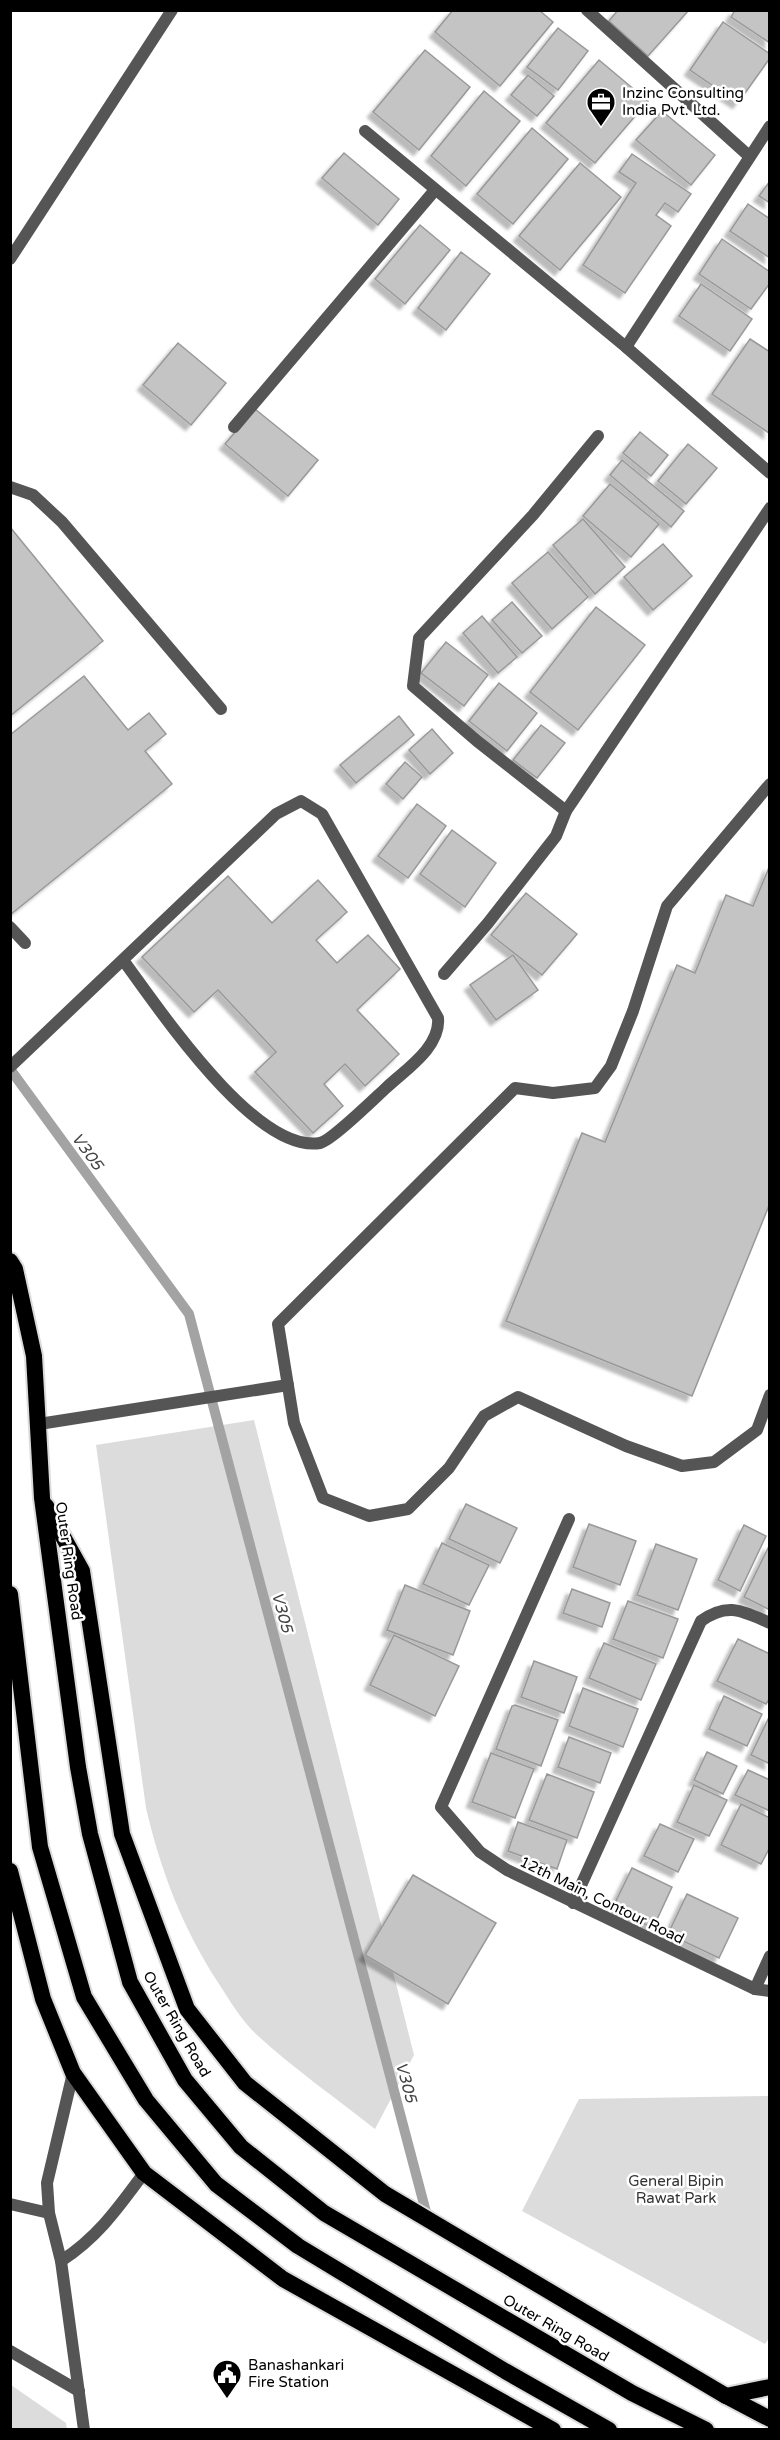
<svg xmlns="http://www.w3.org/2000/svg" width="780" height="2440" font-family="'Varela Round',sans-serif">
	<defs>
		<filter id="shadow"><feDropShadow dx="-5.5" dy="5.5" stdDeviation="1.5" flood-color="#0004"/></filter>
	</defs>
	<rect width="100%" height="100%" fill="#fff"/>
	<g fill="#dcdcdc">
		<path d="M254 1420 414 2055 375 2129C337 2099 293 2068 257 2035 242 2021 230 2001 219 1984 183 1929 161 1872 146 1808L96 1445Z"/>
		<path d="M769 2096 770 2337 765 2344 522 2211 579 2099Z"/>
		<path d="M11 2385 66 2423 67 2429H11Z"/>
	</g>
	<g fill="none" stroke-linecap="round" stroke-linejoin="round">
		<path stroke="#a3a3a3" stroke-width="10" d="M10 1069 189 1314 426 2212"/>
	</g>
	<g fill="#c4c4c4" stroke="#999" stroke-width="1.5" filter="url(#shadow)">
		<path d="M453 10H539L553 22 500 86 435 32Z"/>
		<path d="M618 10H689L648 56 609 21Z"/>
		<path d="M735 10H770V43L731 17Z"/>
		<path d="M723 22 770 54V58L738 103 690 70Z"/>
		<path d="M558 28 588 51 558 90 527 67Z"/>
		<path d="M425 50 470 87 419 150 373 112Z"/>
		<path d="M599 60 648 101 595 163 546 123Z"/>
		<path d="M528 75 554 96 537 116 511 95Z"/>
		<path d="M484 91 520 121 466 186 431 156Z"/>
		<path d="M662 111 715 155 691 185 636 140Z"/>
		<path d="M532 128 568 159 513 224 477 194Z"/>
		<path d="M344 153 399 199 378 225 322 178Z"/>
		<path d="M632 154 691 194 678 212 665 203 656 215 671 226 625 293 583 265 636 183 619 172Z"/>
		<path d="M580 163 621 197 560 270 519 236Z"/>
		<path d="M770 181V203L759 196Z"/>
		<path d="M748 204 770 219V258L730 231Z"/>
		<path d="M420 225 450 250 405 304 375 279Z"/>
		<path d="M722 239 770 272V283L751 309 699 274Z"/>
		<path d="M461 252 490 274 446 330 418 308Z"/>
		<path d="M701 284 752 319 730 351 679 316Z"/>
		<path d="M750 339 770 352 769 433 712 394Z"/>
		<path d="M178 343 226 383 191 425 143 385Z"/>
		<path d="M255 409 318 460 288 496 225 444Z"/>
		<path d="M640 432 668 455 651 476 623 453Z"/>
		<path d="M688 444 717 468 686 504 658 481Z"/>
		<path d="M622 460 684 511 671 527 610 475Z"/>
		<path d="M610 484 659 524 631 557 583 516Z"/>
		<path d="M583 519 625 567 595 594 553 545Z"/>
		<path d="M10 527 103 641 10 716Z"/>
		<path d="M663 544 692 576 653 610 624 577Z"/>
		<path d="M548 552 588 597 552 629 512 583Z"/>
		<path d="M512 602 542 636 522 653 492 620Z"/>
		<path d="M596 607 645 645 578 730 530 692Z"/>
		<path d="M482 616 517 657 498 673 463 633Z"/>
		<path d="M446 642 488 675 464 706 421 673Z"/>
		<path d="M84 676 128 730 149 713 166 734 145 751 172 784 10 915V735Z"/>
		<path d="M499 683 537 713 507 751 469 721Z"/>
		<path d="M399 716 414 735 356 783 340 765Z"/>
		<path d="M541 725 565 743 537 778 513 760Z"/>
		<path d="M432 729 453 753 430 774 409 750Z"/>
		<path d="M405 762 422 777 403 799 386 784Z"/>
		<path d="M417 804 446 826 408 878 378 856Z"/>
		<path d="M452 830 496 863 465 907 420 874Z"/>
		<path d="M770 865V1203L692 1396 506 1321 582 1133 605 1142 677 965 695 973 726 895 753 906Z"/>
		<path d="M228 876 272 923 318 880 347 912 316 940 337 963 368 935 400 969 357 1010 399 1054 365 1086 345 1064 324 1084 343 1106 313 1133 255 1072 276 1052 218 990 194 1012 142 957Z"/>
		<path d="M526 893 577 934 542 975 491 935Z"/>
		<path d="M513 955 538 990 496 1020 470 985Z"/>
		<path d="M466 1504 517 1528 500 1563 449 1539Z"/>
		<path d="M589 1524 636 1541 620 1585 573 1567Z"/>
		<path d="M744 1525 766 1536 740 1591 718 1580Z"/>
		<path d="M442 1543 489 1565 469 1605 423 1584Z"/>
		<path d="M656 1544 697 1559 678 1610 637 1595Z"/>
		<path d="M770 1544V1610L744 1597Z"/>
		<path d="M405 1585 470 1611 453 1655 387 1630Z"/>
		<path d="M572 1589 610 1603 602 1627 563 1613Z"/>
		<path d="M628 1601 678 1619 663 1658 613 1639Z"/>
		<path d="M394 1635 459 1666 435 1716 370 1685Z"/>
		<path d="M738 1639 770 1654V1698L766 1704 717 1681Z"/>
		<path d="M604 1643 656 1664 641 1700 589 1678Z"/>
		<path d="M534 1661 577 1677 564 1713 521 1697Z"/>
		<path d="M583 1688 638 1709 623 1747 569 1726Z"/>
		<path d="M724 1696 762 1714 747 1746 709 1729Z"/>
		<path d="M515 1705 558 1720 541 1766 496 1749 512 1706Z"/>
		<path d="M770 1715V1764L751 1755Z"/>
		<path d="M569 1737 611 1753 600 1783 558 1767Z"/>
		<path d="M707 1752 737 1766 723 1794 694 1780Z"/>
		<path d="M491 1753 534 1769 515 1818 472 1802Z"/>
		<path d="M748 1770 770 1780V1811L735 1795Z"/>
		<path d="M547 1774 594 1792 577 1838 529 1820Z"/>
		<path d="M694 1785 727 1800 709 1836 677 1822Z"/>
		<path d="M741 1804 770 1818V1847L761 1864 721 1845Z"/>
		<path d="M518 1822 567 1840 557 1869 508 1851Z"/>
		<path d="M660 1824 694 1839 678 1872 644 1856Z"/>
		<path d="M632 1868 672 1887 653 1928 612 1909Z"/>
		<path d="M413 1875 496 1923 448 2004 365 1955Z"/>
		<path d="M687 1894 738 1918 719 1958 668 1934Z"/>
	</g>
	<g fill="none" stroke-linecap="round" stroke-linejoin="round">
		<g stroke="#dbdbdb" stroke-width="20">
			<g id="trunk">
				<path d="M10 1261 15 1269 34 1356 42 1498 78 1767 90 1834 130 1982 185 2080 241 2147 324 2213 632 2393 706 2430"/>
				<path d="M46 1506 82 1571 122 1834 187 2009 245 2083 385 2194 726 2396 770 2419"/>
				<path d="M10 1594 40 1847 84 1997 146 2100 216 2184 298 2246 505 2371 609 2430"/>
				<path d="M10 1871 43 1999 73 2073 144 2173 283 2279 553 2430"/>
				<path d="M726 2396 770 2387"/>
			</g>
		</g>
		<g stroke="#555" stroke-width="12">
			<path d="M10 487 33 495 62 522 221 709"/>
			<path d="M770 784 667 906 633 1011 611 1066 595 1088 553 1093 515 1088 278 1324 294 1423 323 1498 369 1516 408 1509 449 1468 484 1416 518 1397 626 1446 682 1466 714 1462 757 1430 770 1395"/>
			<path d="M10 927 25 943"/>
			<path d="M39 1424 288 1385"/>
		</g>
		<g stroke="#555" stroke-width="12">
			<path d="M587 10 749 156"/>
			<path d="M365 131 626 347 770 473"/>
			<path d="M626 347 770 126"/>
			<path d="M234 427 435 190"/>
			<path d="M566 811 477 741 413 686 419 638 533 515 598 436"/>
			<path d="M444 974 488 923 556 836 566 811 770 508"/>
			<path d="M10 1067 276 814 301 801 322 814 438 1018C441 1047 405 1070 386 1088 375 1098 331 1141 320 1143 255 1154 158 1007 123 960"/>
			<path d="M569 1519 441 1807 480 1852 507 1870 755 1989 770 1991"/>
			<path d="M573 1903 701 1621C728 1602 742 1611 770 1623"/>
			<path d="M755 1989 770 1956"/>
			<path d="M10 2204 49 2213"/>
			<path d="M10 2351 79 2391"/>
		</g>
		<g stroke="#555" stroke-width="12">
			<path d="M10 259 172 10"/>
			<path d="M73 2073 47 2183 49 2213 61 2261 84 2430"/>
			<path d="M61 2261C98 2237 118 2208 144 2173"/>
		</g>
		<use href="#trunk" stroke="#000" stroke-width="16"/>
	</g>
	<defs>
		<g id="office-pin" transform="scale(1.5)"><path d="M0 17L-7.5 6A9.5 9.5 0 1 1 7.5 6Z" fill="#000" stroke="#fff"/><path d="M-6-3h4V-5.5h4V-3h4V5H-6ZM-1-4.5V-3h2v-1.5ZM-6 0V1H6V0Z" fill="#fff"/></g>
		<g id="civic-pin" transform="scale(1.5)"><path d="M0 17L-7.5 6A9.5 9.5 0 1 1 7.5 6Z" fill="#000" stroke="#fff"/><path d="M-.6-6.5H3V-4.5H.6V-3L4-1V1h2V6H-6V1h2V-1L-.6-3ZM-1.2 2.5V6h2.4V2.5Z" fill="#fff"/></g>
	</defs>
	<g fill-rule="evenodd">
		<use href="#office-pin" x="601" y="102"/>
		<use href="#civic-pin" x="227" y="2374"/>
	</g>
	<g text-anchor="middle" stroke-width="5" stroke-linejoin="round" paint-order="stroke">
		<g font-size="15" fill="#000" stroke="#fff" text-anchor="start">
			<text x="622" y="98">Inzinc Consulting<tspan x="622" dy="17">India Pvt. Ltd.</tspan></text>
			<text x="248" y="2370">Banashankari<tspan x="248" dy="17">Fire Station</tspan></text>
		</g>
		<g font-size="15" fill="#000" stroke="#fff">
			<text transform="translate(69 1561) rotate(82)" y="5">Outer Ring Road</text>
			<text transform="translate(602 1900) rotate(26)" y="5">12th Main, Contour Road</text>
			<text transform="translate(177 2024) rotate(60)" y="5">Outer Ring Road</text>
			<text transform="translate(556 2328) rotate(30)" y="5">Outer Ring Road</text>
		</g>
		<g font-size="15" fill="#333" stroke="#fff">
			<text x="676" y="2186">General Bipin<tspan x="676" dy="17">Rawat Park</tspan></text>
		</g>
		<g font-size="16" font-style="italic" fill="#444" stroke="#fff">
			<text transform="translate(88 1151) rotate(54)" y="6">V305</text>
			<text transform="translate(283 1612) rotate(75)" y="6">V305</text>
			<text transform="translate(407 2082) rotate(75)" y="6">V305</text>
		</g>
	</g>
	<rect width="780" height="2440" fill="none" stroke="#000000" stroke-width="24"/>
</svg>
